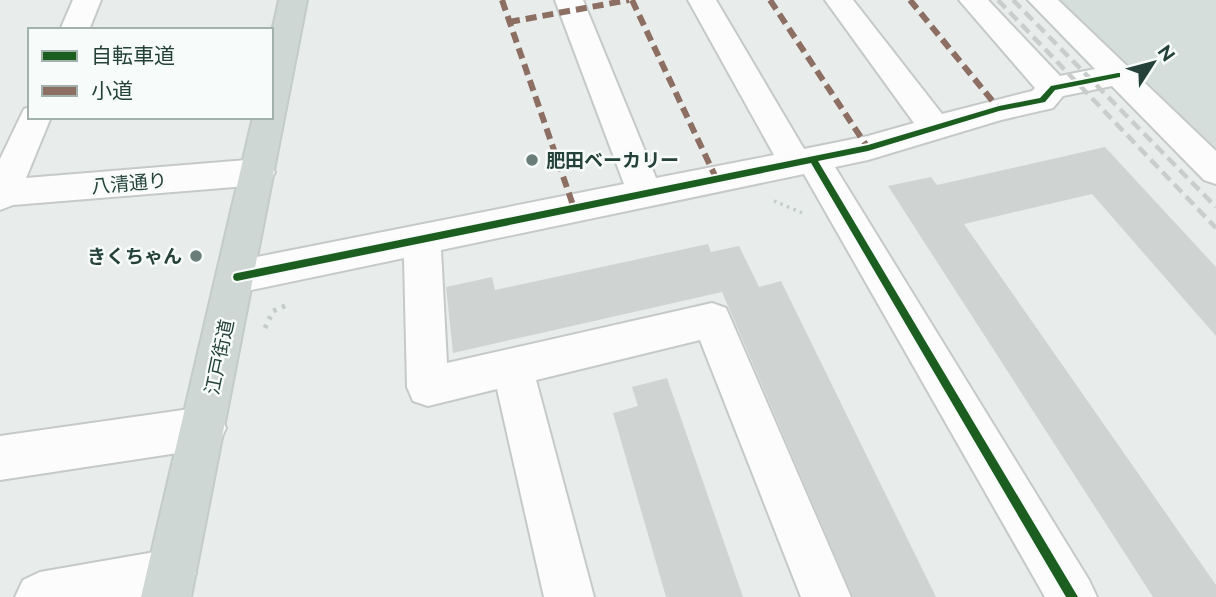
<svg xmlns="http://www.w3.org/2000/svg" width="1216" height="597" font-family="Raleway,'Noto Sans JP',sans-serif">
	<rect width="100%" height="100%" fill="#e8edeb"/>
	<path fill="#d6dedb" d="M1059 0H1216V150Z"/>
	<g fill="#cfd4d2">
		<path d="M1105 147 1216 267V336L1092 194 964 224 1216 585V597H1153L888 186 931 177 937 185Z"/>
		<path d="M708 244 711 252 739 246 759 287 781 281 936 597H853L722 292 453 353 446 287 492 277 495 290Z"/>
		<path d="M667 378 743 597H666L613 413 638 406 632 387Z"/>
	</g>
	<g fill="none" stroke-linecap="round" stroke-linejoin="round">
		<g stroke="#c5cac8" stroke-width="4">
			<g id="minor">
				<path d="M73 0H101L89 30H60Z"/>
				<path d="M555 0H583L656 178 774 155 688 0H716L804 149 868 136 914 123 825 0H853L942 114 1032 91 1035 88 959 0H988L1060 76 1095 69 1028 0H1058L1216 151V184L1204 180 1112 86 1063 96 1053 108 1001 120 868 160 835 167 1089 580 1097 597H1045L804 174 441 250 447 363 712 303 726 308 851 597H801L700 340 536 380 594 597H544L497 389 428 406 413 401 407 387 404 258 237 293 224 288 218 277 224 266 237 261 624 184Z"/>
				<path d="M30 107V117H51L26 178 258 159 270 163 275 172 270 181 258 185 13 205 0 210V159L24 109Z"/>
				<path d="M204 407 219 413 226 428 219 443 204 449 0 480V436Z"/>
				<path d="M172 549 189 556 196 573 189 590 172 597H15L23 580 40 572Z"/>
			</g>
		</g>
		<g stroke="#c3ccc9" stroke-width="4">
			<path id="major" d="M279 0H307L191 597H141L253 117H271V36Z"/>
		</g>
		<path stroke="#c3ccca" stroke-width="3.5" stroke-dasharray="2.5 4.5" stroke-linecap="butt" d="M774 201 805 214"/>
		<path stroke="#c3ccca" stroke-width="5" stroke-dasharray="3.5 6" stroke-linecap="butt" d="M265 328 273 311 287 305"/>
		<use href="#minor" fill="#fcfcfc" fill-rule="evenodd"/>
		<use href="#major" fill="#cfd7d5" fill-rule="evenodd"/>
		<g stroke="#c9cdcc" stroke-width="4.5" stroke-dasharray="11 6" stroke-linecap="butt">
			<path d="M998 0 1216 228"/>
			<path d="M1013 0 1216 207"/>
		</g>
		<g stroke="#8d6e63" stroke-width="6" stroke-dasharray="11 6" stroke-linecap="butt">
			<path d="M502 0 574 208"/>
			<path d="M632 0 717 180"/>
			<path d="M770 0 868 148"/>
			<path d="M910 0 999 109"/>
			<path d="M509 22 629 0"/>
		</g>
		<g stroke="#f7fbf9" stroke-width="4">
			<path id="cycleway" d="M1118 73H1120V77L1055 90 1045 102 999 111 868 151 818 161 1078 597H1066L811 163 237 281 234 280 233 277 234 274 237 273 868 145 999 106 1040 98 1051 86Z"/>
		</g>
		<use href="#cycleway" fill="#1b5e20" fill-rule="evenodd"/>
	</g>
	<g fill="#697e78" stroke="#f7fbf9" stroke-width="2.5">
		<circle cx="532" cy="160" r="7"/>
		<circle cx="196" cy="256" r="7"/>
	</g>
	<g text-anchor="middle" stroke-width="5" stroke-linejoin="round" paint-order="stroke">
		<g font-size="19" font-weight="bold" fill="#24423a" stroke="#f7fbf9" text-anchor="start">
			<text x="546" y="167">肥田ベーカリー</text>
			<text x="182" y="263" text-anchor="end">きくちゃん</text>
		</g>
		<g font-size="19" fill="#24423a" stroke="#f7fbf9">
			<text transform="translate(129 183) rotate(-5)" y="7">八清通り</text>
			<text transform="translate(219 357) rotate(-78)" y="7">江戸街道</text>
		</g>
	</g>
	<rect x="28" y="28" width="245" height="91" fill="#f7fbf9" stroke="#a3b1ad" stroke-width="2"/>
	<rect x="42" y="51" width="35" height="10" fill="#1b5e20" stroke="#a3b1ad" stroke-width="2"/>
	<text x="91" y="63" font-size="21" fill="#24423a">自転車道</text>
	<rect x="42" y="86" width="35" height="10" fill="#8d6e63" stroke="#a3b1ad" stroke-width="2"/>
	<text x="91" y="98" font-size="21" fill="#24423a">小道</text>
	<g transform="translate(1153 63) rotate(54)" stroke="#f7fbf9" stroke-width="5" paint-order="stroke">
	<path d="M0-5L12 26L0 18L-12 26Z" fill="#24423a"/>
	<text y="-10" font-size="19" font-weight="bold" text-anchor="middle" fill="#24423a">N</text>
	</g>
</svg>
